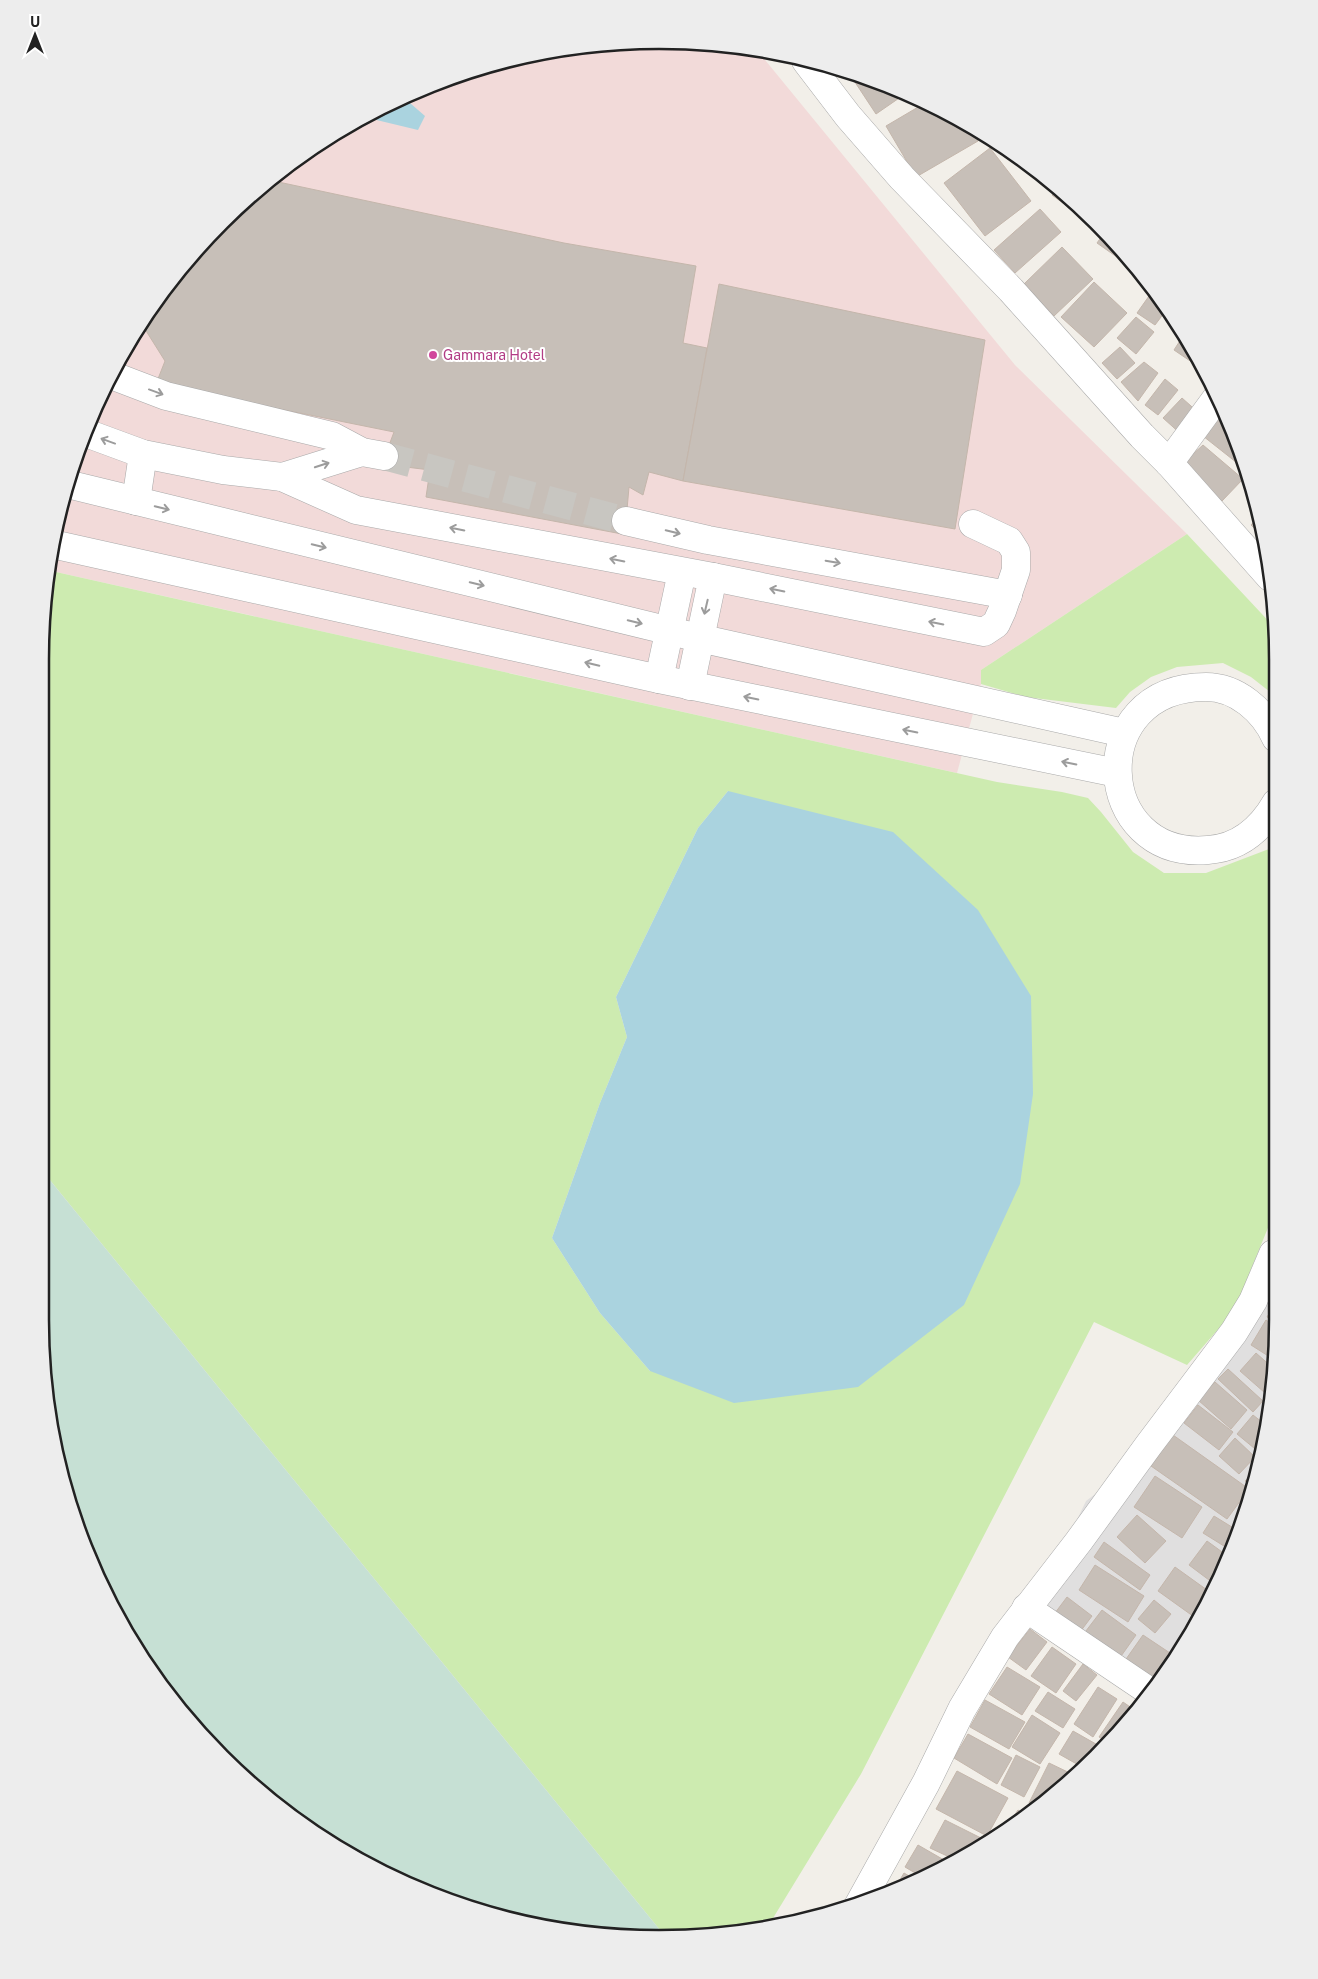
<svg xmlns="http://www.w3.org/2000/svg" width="1318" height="1979" font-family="'Public Sans',sans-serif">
	<rect width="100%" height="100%" fill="#f2efe9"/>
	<path fill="#e0dfdf" d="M1273 1253V1401L1245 1519 1214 1594 1149 1692 1033 1611 1086 1501 1127 1470Z"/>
	<path fill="#f2dad9" d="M619 41 740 45 756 49 1015 365 1187 534 981 670V684L957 773 47 570 61 499 104 385 194 251 282 168 385 104 499 61Z"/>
	<g fill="#cdebb0" fill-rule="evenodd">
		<path d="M1187 534 1277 630 1276 700 1274 695 1251 677 1223 663 1177 667 1151 677 1130 692 1116 708 1026 697 981 684V670Z"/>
		<path d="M47 570 997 782 1062 792 1088 798 1101 812 1133 852 1164 873H1206L1269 849 1276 839 1274 1213 1234 1311 1187 1365 1094 1322 861 1774 767 1928 664 1935 45 1174V578ZM728 791 650 1371 600 1313 552 1238 600 1103 627 1037 616 997 698 828Z"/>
	</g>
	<path fill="#c6e0d4" d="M45 1174 664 1935 618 1938 538 1927 422 1892 282 1811 221 1757 144 1664 73 1519 45 1401Z"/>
	<g fill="#aad3df">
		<path d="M403 97 425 116 418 130 364 117 385 104Z"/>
		<path d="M728 791 893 832 978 910 1031 996 1033 1094 1020 1184 964 1305 858 1387 734 1403 650 1371 600 1313 552 1238 600 1103 627 1037 616 997 698 828Z"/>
	</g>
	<g fill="#c7bfb8" stroke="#c4b6ab">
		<path d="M847 70 858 73 905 94 876 114Z"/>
		<path d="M925 103 966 122 978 141 916 177 886 126Z"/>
		<path d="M990 148 1031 201 985 236 944 183Z"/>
		<path d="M269 180 564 243 696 266 683 343 707 348 683 481 649 472 643 495 629 487 626 521 622 534 426 497 430 470 382 464 394 432 156 384 165 361 143 326 194 251Z"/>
		<path d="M1058 187 1067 194 1096 224 1094 226 1052 195Z"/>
		<path d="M1040 209 1061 232 1015 273 994 250Z"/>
		<path d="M1104 233 1128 258 1124 262 1097 243Z"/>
		<path d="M1062 247 1093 279 1054 316 1024 284Z"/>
		<path d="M1094 282 1127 313 1094 347 1061 317Z"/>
		<path d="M719 284 985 340 955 529 683 481Z"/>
		<path d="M1154 289 1167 309 1155 325 1137 313Z"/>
		<path d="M1136 317 1154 332 1136 354 1117 338Z"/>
		<path d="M1183 336 1205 371 1174 350Z"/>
		<path d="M1120 347 1135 363 1117 379 1102 363Z"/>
		<path d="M1144 362 1158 373 1138 401 1121 382Z"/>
		<path d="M1165 379 1178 390 1158 415 1145 405Z"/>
		<path d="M1182 398 1200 414 1182 435 1163 418Z"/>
		<path d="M1224 410 1246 470 1203 436Z"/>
		<path d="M1203 445 1243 479 1222 501 1183 463Z"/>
		<path d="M1260 515 1263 537 1251 525Z"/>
		<path d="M1273 1307V1320L1267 1317Z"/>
		<path d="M1266 1320 1273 1325V1359L1251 1345Z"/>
		<path d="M1256 1353 1273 1368V1400L1240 1371Z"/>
		<path d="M1228 1369 1263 1401 1253 1412 1218 1379Z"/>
		<path d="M1215 1382 1247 1410 1231 1429 1198 1400Z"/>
		<path d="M1198 1405 1233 1432 1219 1450 1184 1423Z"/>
		<path d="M1253 1415 1267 1426 1260 1453 1237 1434Z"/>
		<path d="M1173 1435 1249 1489 1227 1519 1151 1466Z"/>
		<path d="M1235 1438 1255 1457 1239 1474 1219 1456Z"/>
		<path d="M1257 1469 1252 1488 1245 1481Z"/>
		<path d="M1155 1476 1202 1507 1182 1538 1134 1507Z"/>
		<path d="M1137 1515 1166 1541 1145 1563 1117 1537Z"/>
		<path d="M1214 1516 1240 1532 1232 1551 1203 1533Z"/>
		<path d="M1207 1541 1229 1557 1217 1586 1189 1565Z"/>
		<path d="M1104 1542 1150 1575 1140 1590 1094 1557Z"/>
		<path d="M1095 1565 1144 1596 1128 1622 1079 1590Z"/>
		<path d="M1175 1567 1214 1595 1197 1619 1158 1591Z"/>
		<path d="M1067 1597 1092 1616 1077 1636 1052 1617Z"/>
		<path d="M1154 1600 1171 1614 1155 1633 1138 1619Z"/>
		<path d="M1102 1610 1136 1635 1114 1666 1079 1640Z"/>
		<path d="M1030 1629 1047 1642 1026 1670 1008 1657Z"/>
		<path d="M1143 1635 1173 1655 1155 1683 1124 1662Z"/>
		<path d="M1052 1647 1076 1664 1056 1693 1031 1676Z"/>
		<path d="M1083 1664 1097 1675 1076 1701 1063 1691Z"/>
		<path d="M1007 1667 1040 1687 1022 1715 989 1694Z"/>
		<path d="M1098 1687 1117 1699 1093 1737 1074 1724Z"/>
		<path d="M1048 1692 1075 1709 1063 1728 1035 1711Z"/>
		<path d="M985 1700 1025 1722 1009 1749 970 1727Z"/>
		<path d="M1123 1702 1136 1711 1124 1728 1109 1743 1099 1737Z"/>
		<path d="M1032 1715 1060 1733 1040 1764 1012 1747Z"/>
		<path d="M1073 1731 1103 1748 1082 1767 1059 1754Z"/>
		<path d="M968 1734 1012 1758 997 1784 954 1758Z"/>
		<path d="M1016 1755 1040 1767 1024 1797 1001 1785Z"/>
		<path d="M1049 1763 1074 1775 1039 1808 1029 1803Z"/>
		<path d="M957 1771 1008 1798 987 1836 936 1809Z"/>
		<path d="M1018 1810 1028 1817 1003 1833Z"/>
		<path d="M945 1820 983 1839 978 1850 958 1861 930 1848Z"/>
		<path d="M918 1845 951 1864 922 1877 905 1867Z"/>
		<path d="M904 1873 916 1880 894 1890Z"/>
	</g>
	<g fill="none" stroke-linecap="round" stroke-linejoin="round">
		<path stroke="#c8c6c1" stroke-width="28" stroke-dasharray="28 14" stroke-linecap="butt" d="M384 456 626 521"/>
		<g stroke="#a9a9a9" stroke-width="29">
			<g id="minor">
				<path d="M806 61 848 116 902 178 1011 290 1142 436 1169 463 1270 577"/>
				<path d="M111 375 166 396 332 436 362 452 384 456"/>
				<path d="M86 433 143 454 223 470 282 477 356 510 713 577 984 632 996 624 1002 611 1016 570V552L1009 541 973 524"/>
				<path d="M1169 463 1218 396"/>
				<path d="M282 477 362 452"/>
				<path d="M67 484 699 638 1124 733"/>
				<path d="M136 501 143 454"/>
				<path d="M626 521 708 540 1008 595"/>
				<path d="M52 544 659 679 1117 773"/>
				<path d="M659 679 682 572"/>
				<path d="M690 686 713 577"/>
				<path d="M1276 803C1261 829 1239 848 1208 850 1093 860 1083 687 1206 687 1237 687 1264 711 1276 738"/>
				<path d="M1026 1608 1149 1691"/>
				<path d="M858 1906 926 1783 962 1709 1005 1637 1079 1541 1148 1446 1234 1332 1253 1301 1273 1254"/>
			</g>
		</g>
		<use href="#minor" stroke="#fff" stroke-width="28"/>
	</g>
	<defs><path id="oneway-shaft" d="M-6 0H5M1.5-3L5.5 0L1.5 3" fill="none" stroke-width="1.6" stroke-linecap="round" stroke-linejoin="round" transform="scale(1.25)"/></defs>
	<g stroke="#9c9c9c">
		<use href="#oneway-shaft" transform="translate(156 392) rotate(20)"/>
		<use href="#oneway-shaft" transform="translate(108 441) rotate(-160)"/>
		<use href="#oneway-shaft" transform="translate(322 465) rotate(-18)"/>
		<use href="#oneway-shaft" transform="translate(162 508) rotate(14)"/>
		<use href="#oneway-shaft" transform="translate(457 529) rotate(-169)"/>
		<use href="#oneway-shaft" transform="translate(673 532) rotate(13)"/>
		<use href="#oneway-shaft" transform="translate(319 546) rotate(14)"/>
		<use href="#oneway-shaft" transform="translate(617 560) rotate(-169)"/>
		<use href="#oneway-shaft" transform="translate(833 562) rotate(10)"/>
		<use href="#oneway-shaft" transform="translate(477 584) rotate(14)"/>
		<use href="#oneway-shaft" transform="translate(777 590) rotate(-168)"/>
		<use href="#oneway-shaft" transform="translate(706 607) rotate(103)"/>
		<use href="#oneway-shaft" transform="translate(635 622) rotate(14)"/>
		<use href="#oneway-shaft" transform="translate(936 623) rotate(-169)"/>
		<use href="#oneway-shaft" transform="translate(592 664) rotate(-167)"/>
		<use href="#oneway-shaft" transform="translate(751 698) rotate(-168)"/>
		<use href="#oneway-shaft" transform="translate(910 731) rotate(-168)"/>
		<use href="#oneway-shaft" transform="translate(1069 763) rotate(-168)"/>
	</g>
	<circle fill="#d1479c" stroke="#fff" stroke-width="2" cx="433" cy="355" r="5"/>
	<g text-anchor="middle" stroke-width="4" stroke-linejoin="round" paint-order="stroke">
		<g font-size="14" fill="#b23c85" stroke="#fff" text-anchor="start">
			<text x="443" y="360">Gammara Hotel</text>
		</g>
	</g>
	<path d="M0 0H1318V1979H0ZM659 49H659A610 610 0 0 1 1269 659V1320A610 610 0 0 1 659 1930H659A610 610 0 0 1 49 1320V659A610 610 0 0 1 659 49Z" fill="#ededed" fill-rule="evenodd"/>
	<path fill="none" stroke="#222" stroke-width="2.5" d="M659 49H659A610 610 0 0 1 1269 659V1320A610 610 0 0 1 659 1930H659A610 610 0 0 1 49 1320V659A610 610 0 0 1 659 49Z"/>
	<g transform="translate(35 35)" stroke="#ffffff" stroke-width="4" paint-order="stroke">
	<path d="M0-4L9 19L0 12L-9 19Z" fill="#222222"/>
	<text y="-8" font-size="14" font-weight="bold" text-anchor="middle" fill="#222222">U</text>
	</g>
</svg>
